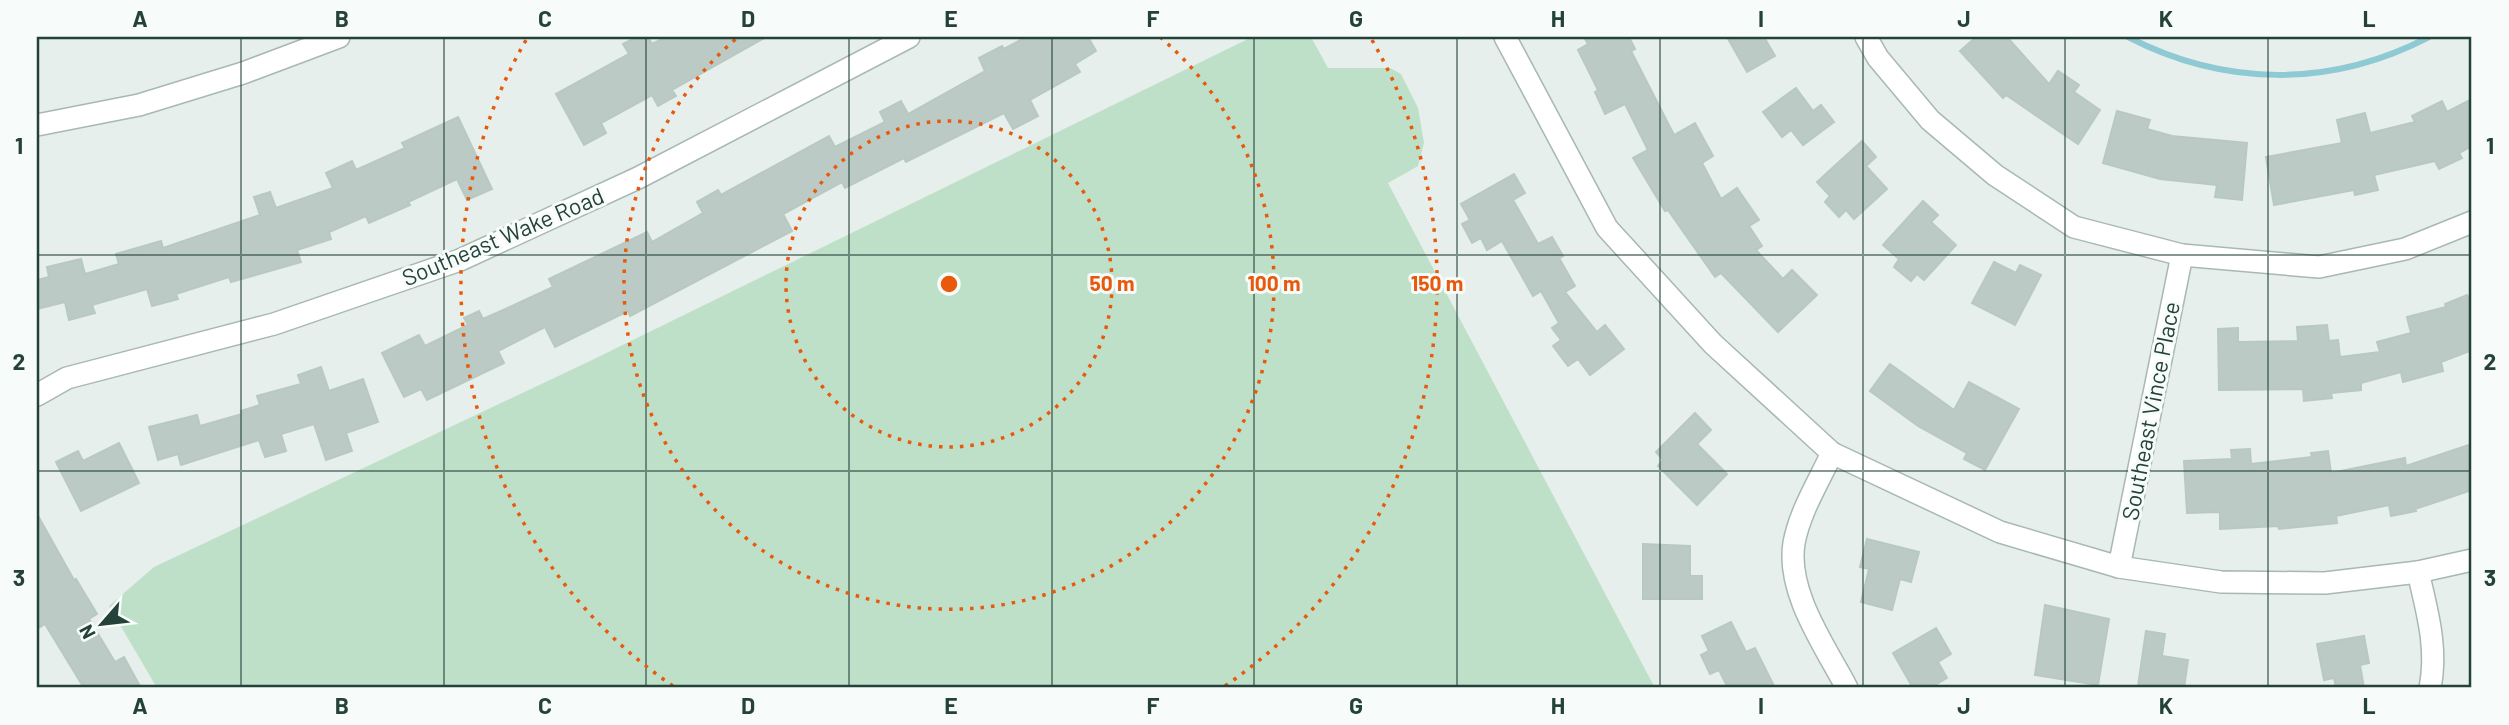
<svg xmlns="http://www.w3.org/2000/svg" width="2509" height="725" font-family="Barlow,sans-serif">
	<rect width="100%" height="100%" fill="#e6efeb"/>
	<path fill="#bfe0c8" d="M1252 37H1311L1328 68H1390L1401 74 1418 108 1424 143 1418 166 1388 183 1655 688H157L109 606 154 567 588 362Z"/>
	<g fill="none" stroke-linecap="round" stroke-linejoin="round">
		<path stroke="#8ec9d4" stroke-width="6" d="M2128 37C2225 87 2331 88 2429 37"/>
	</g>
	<g fill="#bbcac4" stroke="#b8c9c2" stroke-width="2">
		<path d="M637 37H648L652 44 666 37H766L672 90 676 96 658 106 652 95 601 123 606 133 584 145 556 94 629 54 623 44Z"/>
		<path d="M1026 37H1088L1096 51 1075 64 1080 72 1030 100 1038 116 1013 129 1004 113 906 162 904 158 845 188 842 182 783 214 792 231 630 316 628 311 555 347 545 327 498 351 504 363 427 400 421 389 404 397 382 353 419 335 425 346 468 325 464 318 479 311 483 319 510 307 553 287 549 279 647 232 652 242 703 213 697 202 718 190 721 195 829 136 835 147 885 122 880 112 901 101 908 114 985 71 979 58 1002 46 1004 49Z"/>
		<path d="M1584 37H1629L1635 49 1631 51 1674 135 1695 123 1713 156 1702 163 1721 199 1737 188 1759 220 1749 226 1762 246 1756 250 1783 279 1792 270 1817 295 1778 332 1721 273 1715 277 1668 210 1665 211 1633 158 1648 150 1625 104 1605 114 1595 92 1598 90 1578 50 1588 44Z"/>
		<path d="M1727 37H1764L1775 56 1747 72Z"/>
		<path d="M1976 37H2007L2049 84 2058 71 2079 85 2074 92 2100 110 2078 144 2006 95 2003 98 1960 51Z"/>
		<path d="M1796 88 1813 111 1821 105 1834 122 1803 145 1791 130 1782 137 1763 112Z"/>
		<path d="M2472 99V146L2459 153 2462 158 2439 169 2435 161 2374 175 2378 190 2355 195 2354 190 2274 205 2266 157 2342 143 2337 120 2365 113 2370 133 2415 122 2412 116 2442 101 2447 112Z"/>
		<path d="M2117 111 2150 120 2147 129 2172 136 2247 143 2242 200 2215 197 2217 185 2160 179 2103 163Z"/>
		<path d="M458 117 492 189 467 200 457 179 408 202 410 205 369 223 366 216 329 232 331 239 297 250 301 262 231 282 229 277 176 294 178 299 152 306 147 289 92 305 95 313 69 320 65 302 37 309V280L49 277 47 267 81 259 85 274 119 264 116 254 161 241 163 248 260 215 254 197 270 192 276 208 333 188 326 173 352 161 356 170 405 148 402 143Z"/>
		<path d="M1862 141 1876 157 1866 166 1887 189 1854 219 1846 210 1839 217 1825 202 1830 196 1817 182Z"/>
		<path d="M1514 174 1525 193 1513 200 1538 244 1552 237 1563 256 1559 258 1575 286 1565 292 1597 332 1605 325 1624 349 1590 375 1578 359 1568 366 1553 346 1561 340 1552 328 1559 323 1541 291 1533 296 1502 241 1487 250 1481 238 1472 243 1462 224 1470 220 1461 204Z"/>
		<path d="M1923 201 1938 215 1931 222 1956 245 1924 280 1917 274 1911 281 1894 267 1899 259 1883 245Z"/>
		<path d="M1994 262 2016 273 2020 265 2041 275 2015 325 1972 303Z"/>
		<path d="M2467 295 2472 308V350L2441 362 2443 371 2403 382 2401 372 2361 383V390L2331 393 2332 398 2304 401 2303 389 2219 390 2218 329 2238 328V342L2298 341 2297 327 2327 325 2329 341 2338 340 2340 357 2380 352 2377 342 2411 333 2407 317 2446 307 2445 304Z"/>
		<path d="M1890 364 1954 410 1969 382 2019 409 1985 470 1964 459 1967 453 1918 426 1870 391Z"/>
		<path d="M321 367 329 391 363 379 378 422 346 433 352 451 326 460 314 424 281 434 286 451 265 457 259 440 181 465 178 454 158 460 149 427 197 415 200 426 242 414 241 411 260 405 257 396 301 384 298 375Z"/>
		<path d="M1695 413 1711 430 1697 444 1727 474 1697 505 1658 466 1663 460 1656 452Z"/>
		<path d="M119 443 139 483 81 511 56 462 78 451 83 461Z"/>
		<path d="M2472 444V490L2415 509 2416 511 2391 516 2389 505 2336 516 2337 523 2279 529 2278 526 2220 529V512L2187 513 2184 461 2232 459 2231 450 2250 449 2251 464 2312 457 2311 453 2328 451 2331 473 2405 458 2406 466Z"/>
		<path d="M37 514 74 580 76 579 97 614 89 619 115 662 124 657 141 688H84L45 624 37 629Z"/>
		<path d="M1867 539 1919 552 1911 582 1900 579 1892 610 1861 602 1869 569 1860 567Z"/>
		<path d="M1643 544 1690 546V576H1702V599H1643Z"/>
		<path d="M2045 605 2109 619 2098 685 2035 675Z"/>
		<path d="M1731 622 1746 652 1755 648 1775 688H1728L1719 670 1710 674 1701 655 1709 651 1702 636Z"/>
		<path d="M1936 628 1951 654 1938 662 1947 678 1930 688H1913L1893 653Z"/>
		<path d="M2146 631 2165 634 2162 656 2188 660 2184 688 2138 686Z"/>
		<path d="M2364 636 2369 663 2360 665 2364 688H2336L2334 678 2324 680 2317 644Z"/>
	</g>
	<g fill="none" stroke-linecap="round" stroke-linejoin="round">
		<g stroke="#a8b8b2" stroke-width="24">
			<g id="minor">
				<path d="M1505 37 1607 228 1713 344 1832 453 2000 532 2119 567 2221 582 2325 583 2418 572 2472 560"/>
				<path d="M1866 37 1878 58 1930 120 1995 175 2074 227 2182 255 2319 267 2405 249 2472 222"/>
				<path d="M37 125 139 105 243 73 339 37"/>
				<path d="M37 395 67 378 274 324 460 260 638 178 909 37"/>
				<path d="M1832 453C1819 481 1800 511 1794 543 1786 592 1825 646 1847 688"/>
				<path d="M2119 567 2182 255"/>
				<path d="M2418 572C2427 611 2438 648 2430 688"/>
			</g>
		</g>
		<use href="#minor" stroke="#fff" stroke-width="21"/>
	</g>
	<path fill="none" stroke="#24423a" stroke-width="2" stroke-opacity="0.55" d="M241 37V688M444 37V688M646 37V688M849 37V688M1052 37V688M1254 37V688M1457 37V688M1660 37V688M1863 37V688M2065 37V688M2268 37V688M37 255H2472M37 471H2472"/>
	<g fill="none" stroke="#e8590c" stroke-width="3.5" stroke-dasharray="3.5 7">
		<circle cx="949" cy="284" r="163"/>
		<path d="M1160 37A325 325 0 1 1 738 37"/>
		<path d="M673 686A488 488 0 0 1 526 40M1372 40A488 488 0 0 1 1225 686"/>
	</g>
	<g text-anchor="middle" stroke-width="6" stroke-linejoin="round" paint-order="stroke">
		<g font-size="23" fill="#24423a" stroke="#f7fbf9">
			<text transform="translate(503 237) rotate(-23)" y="8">Southeast Wake Road</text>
			<text transform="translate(2151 411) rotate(-79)" y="8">Southeast Vince Place</text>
		</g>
	</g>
	<circle cx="949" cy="284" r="10" fill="#e8590c" stroke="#f7fbf9" stroke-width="3.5"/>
	<g font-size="21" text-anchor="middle" font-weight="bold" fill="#e8590c" stroke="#f7fbf9" stroke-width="6" stroke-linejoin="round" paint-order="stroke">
		<text x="1112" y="291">50 m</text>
		<text x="1274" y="291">100 m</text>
		<text x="1437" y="291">150 m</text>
	</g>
	<rect width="2509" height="725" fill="none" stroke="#f7fbf9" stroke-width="77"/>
	<g transform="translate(102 624) rotate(242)" stroke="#f7fbf9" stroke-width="5" paint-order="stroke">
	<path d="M0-5L12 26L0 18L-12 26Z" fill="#24423a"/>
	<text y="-10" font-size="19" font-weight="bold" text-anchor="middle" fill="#24423a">N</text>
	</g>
	<rect x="38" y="38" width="2432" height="648" fill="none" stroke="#24423a" stroke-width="2.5"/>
	<g font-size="23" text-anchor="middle" font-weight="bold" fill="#24423a">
		<text x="140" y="27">A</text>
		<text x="342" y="27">B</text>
		<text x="545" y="27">C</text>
		<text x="748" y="27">D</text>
		<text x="951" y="27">E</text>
		<text x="1153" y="27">F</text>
		<text x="1356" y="27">G</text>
		<text x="1558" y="27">H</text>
		<text x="1761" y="27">I</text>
		<text x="1964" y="27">J</text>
		<text x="2166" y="27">K</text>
		<text x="2369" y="27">L</text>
		<text x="19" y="154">1</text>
		<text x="2490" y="154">1</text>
		<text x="19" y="370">2</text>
		<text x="2490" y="370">2</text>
		<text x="19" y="586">3</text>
		<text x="2490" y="586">3</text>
		<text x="140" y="714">A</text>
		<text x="342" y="714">B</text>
		<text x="545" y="714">C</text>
		<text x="748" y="714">D</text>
		<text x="951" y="714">E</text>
		<text x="1153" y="714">F</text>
		<text x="1356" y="714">G</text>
		<text x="1558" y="714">H</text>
		<text x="1761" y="714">I</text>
		<text x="1964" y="714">J</text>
		<text x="2166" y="714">K</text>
		<text x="2369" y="714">L</text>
	</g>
</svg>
